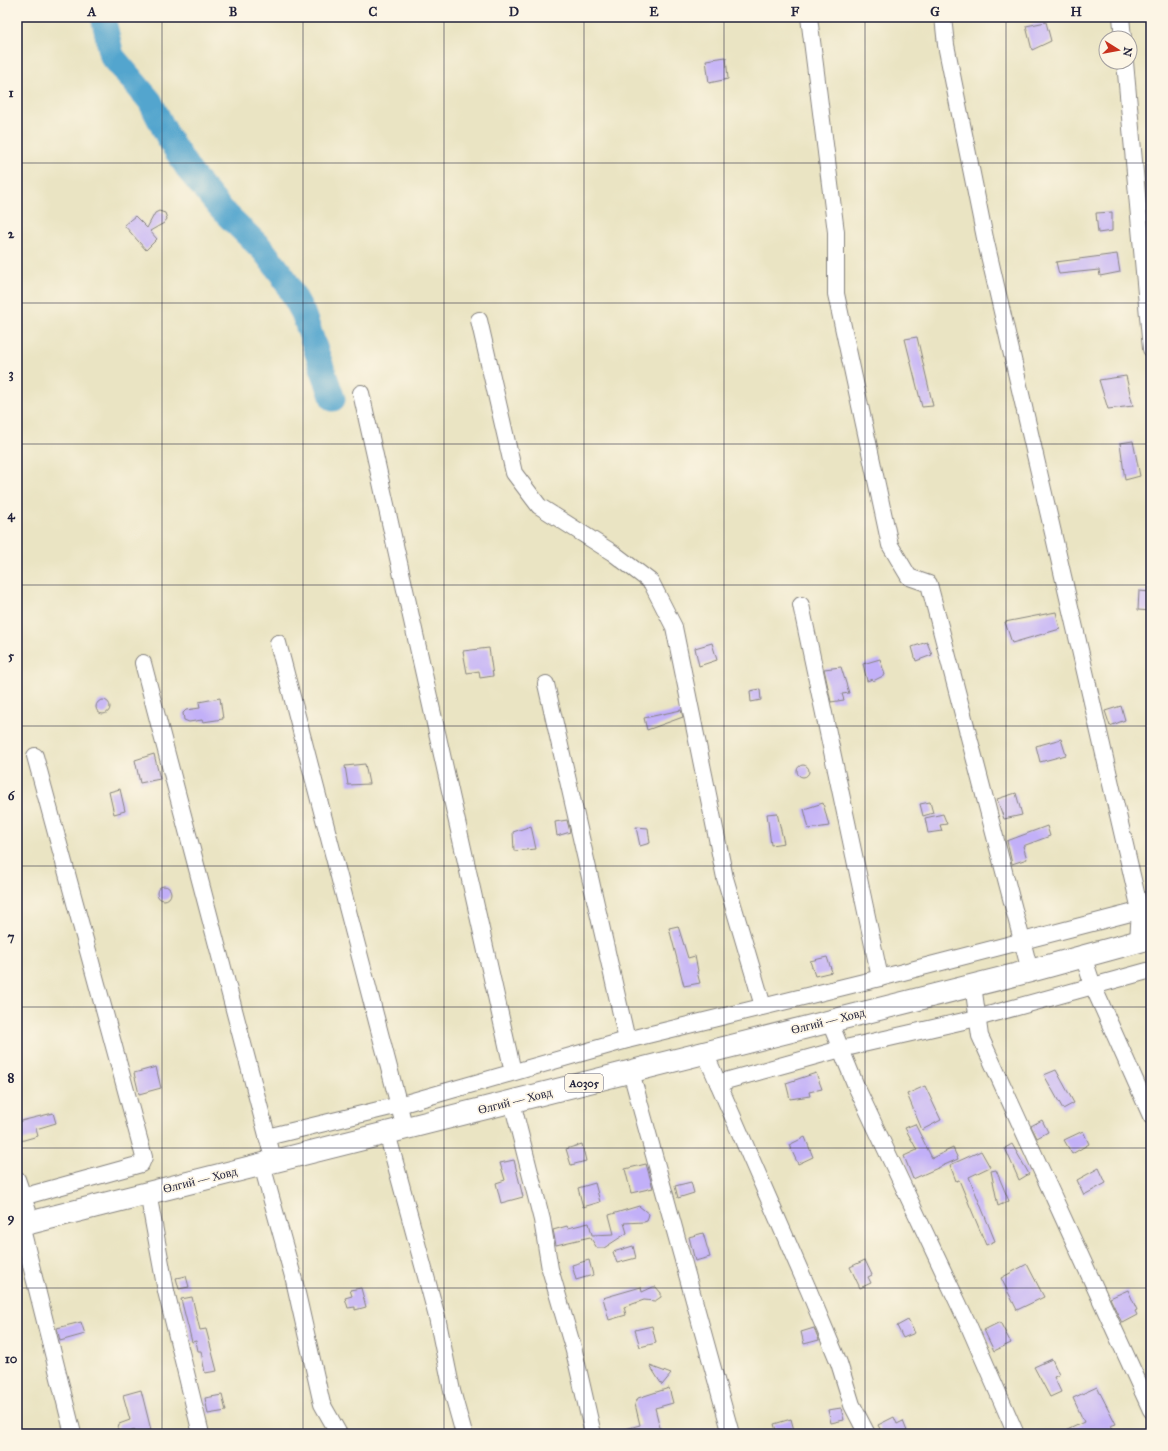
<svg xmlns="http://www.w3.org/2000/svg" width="1168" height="1451" font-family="'IM FELL Great Primer',serif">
	<rect width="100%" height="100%" fill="#fcf5e5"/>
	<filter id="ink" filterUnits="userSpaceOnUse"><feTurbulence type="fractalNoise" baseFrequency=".025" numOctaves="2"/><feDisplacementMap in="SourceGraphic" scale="8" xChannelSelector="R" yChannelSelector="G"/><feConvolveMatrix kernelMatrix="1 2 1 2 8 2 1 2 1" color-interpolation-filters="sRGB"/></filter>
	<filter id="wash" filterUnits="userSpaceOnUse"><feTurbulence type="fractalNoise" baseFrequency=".012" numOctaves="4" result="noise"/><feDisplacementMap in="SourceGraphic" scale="16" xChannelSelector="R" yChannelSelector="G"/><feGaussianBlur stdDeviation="0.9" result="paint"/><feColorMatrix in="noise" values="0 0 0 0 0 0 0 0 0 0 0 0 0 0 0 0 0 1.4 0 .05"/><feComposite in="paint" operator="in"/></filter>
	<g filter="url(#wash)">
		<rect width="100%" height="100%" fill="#eae4c3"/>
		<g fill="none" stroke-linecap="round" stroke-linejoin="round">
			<path stroke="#52a5ce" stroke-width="25" d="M103 17 112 56 150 101 169 139 190 172 220 208 263 250 283 276 303 313 333 399"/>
		</g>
		<g id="blocks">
			<g fill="#c2b0f8">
				<path d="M1046 22 1051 41 1032 50 1026 26Z"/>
				<path d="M726 57 728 79 709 83 706 60Z"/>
				<path d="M159 211 165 213 167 219 164 223 150 231 157 239 146 250 124 225 135 216 147 228 155 213Z"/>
				<path d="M1112 212V231L1098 233 1096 213Z"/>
				<path d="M1117 254 1120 272 1100 276 1099 270 1059 274 1056 262Z"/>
				<path d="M917 337 933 406 922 407 905 339Z"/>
				<path d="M1126 376 1133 406 1108 409 1099 380Z"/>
				<path d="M1133 441 1140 476 1125 480 1120 443Z"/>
				<path d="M1139 591 1151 592V611L1138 610Z"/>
				<path d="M1056 612 1060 629 1012 643 1005 622Z"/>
				<path d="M927 642 932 655 916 661 912 647Z"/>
				<path d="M712 643 717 660 699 666 695 648Z"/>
				<path d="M489 648 493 676 480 678 479 671 467 673 463 651Z"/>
				<path d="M880 659 885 675 873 681 872 679 867 681 863 664Z"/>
				<path d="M841 667 849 693 842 694 844 700 831 702 824 669Z"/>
				<path d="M760 689 761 700 751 702 750 691Z"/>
				<path d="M220 698 223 719 203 722 202 720 189 722 184 720 183 713 186 710 200 708 199 702Z"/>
				<circle cx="103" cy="707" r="7"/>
				<path d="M1121 706 1125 720 1110 726 1105 711Z"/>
				<path d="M681 710 683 717 647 730 644 718Z"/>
				<path d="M1061 739 1066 755 1040 762 1036 746Z"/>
				<path d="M154 754 160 779 140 783 135 760Z"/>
				<path d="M365 764 369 784 348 785 345 766Z"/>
				<circle cx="803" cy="771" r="6"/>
				<path d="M120 789 125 811 114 814 109 792Z"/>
				<path d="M1016 793 1022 815 1004 819 997 799Z"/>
				<path d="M930 802 933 813 923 816 920 804Z"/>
				<path d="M823 803 829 826 809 829 804 809Z"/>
				<path d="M777 813 784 843 771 845 767 814Z"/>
				<path d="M943 814 947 824 940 825 942 831 928 833 925 818Z"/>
				<path d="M567 820 570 832 557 836 555 822Z"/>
				<path d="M531 826 536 849 514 851 513 832Z"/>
				<path d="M1047 826 1050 836 1023 846 1027 859 1012 864 1007 841Z"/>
				<path d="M636 827 648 828 650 843 640 846Z"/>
				<circle cx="164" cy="893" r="7"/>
				<path d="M678 926 688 958 695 956 698 971 697 972 700 983 684 986 669 928Z"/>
				<path d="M827 957 832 972 815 976 810 961Z"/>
				<path d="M156 1067 161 1088 139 1094 134 1073Z"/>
				<path d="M1056 1070 1074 1103 1063 1109 1044 1075Z"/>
				<path d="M816 1073 822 1089 809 1092 810 1096 790 1099 786 1083Z"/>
				<path d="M925 1086 941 1120 922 1130 907 1094Z"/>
				<path d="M53 1113 56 1123 36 1129 38 1136 17 1142V1122Z"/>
				<path d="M1042 1120 1048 1132 1037 1138 1031 1126Z"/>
				<path d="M915 1124 932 1158 953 1148 958 1159 913 1179 904 1156 917 1150 905 1128Z"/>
				<path d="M1083 1131 1089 1144 1072 1154 1064 1140Z"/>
				<path d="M805 1137 813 1157 798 1164 789 1145Z"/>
				<path d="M582 1144 586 1161 571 1165 566 1149Z"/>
				<path d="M1012 1144 1029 1174 1019 1180 1005 1148Z"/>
				<path d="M981 1151 990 1167 969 1177 995 1241 986 1245 959 1180 956 1181 950 1165Z"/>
				<path d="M514 1160 523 1197 501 1203 496 1183 505 1180 500 1163Z"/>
				<path d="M646 1164 653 1188 631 1193 625 1169Z"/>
				<path d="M1099 1168 1106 1183 1084 1195 1077 1180Z"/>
				<path d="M996 1170 1009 1201 998 1206 991 1171Z"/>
				<path d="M691 1182 694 1193 678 1198 675 1186Z"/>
				<path d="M595 1183 600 1202 583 1207 578 1188Z"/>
				<path d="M639 1206 649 1214 647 1221 644 1222 624 1223 627 1233 604 1248H597L590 1237 556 1245 553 1230 567 1226 568 1228 589 1223 592 1235 614 1234 609 1215Z"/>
				<path d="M703 1233 710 1257 695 1261 689 1237Z"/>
				<path d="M633 1246 636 1258 617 1263 613 1252Z"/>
				<path d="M589 1260 593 1275 576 1280 572 1265Z"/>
				<path d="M865 1260 872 1275 868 1277 871 1283 860 1288 850 1267Z"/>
				<path d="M1027 1264 1044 1297 1017 1310 1001 1278Z"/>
				<path d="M186 1276 189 1287 179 1289 176 1278Z"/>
				<path d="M641 1287 642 1292 653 1287H656L661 1293V1297L655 1301 644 1300 624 1307 626 1315 609 1320 603 1298Z"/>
				<path d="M361 1288 366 1307 355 1310V1307L348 1308 345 1298 352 1296 350 1290Z"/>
				<path d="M1128 1290 1137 1310 1135 1311 1137 1315 1122 1323 1110 1298Z"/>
				<path d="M192 1297 200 1330 206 1329 217 1371 205 1373 201 1351H198L196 1341 192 1342 181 1299Z"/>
				<path d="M908 1320 915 1333 903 1338 897 1326Z"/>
				<path d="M81 1322 85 1334 60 1341 57 1328Z"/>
				<path d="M1000 1322 1011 1343 994 1351 984 1330Z"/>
				<path d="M652 1326 656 1343 640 1347 635 1330Z"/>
				<path d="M814 1328 819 1340 804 1344 801 1332Z"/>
				<path d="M1052 1359 1059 1375 1054 1377 1061 1392 1050 1397 1034 1367Z"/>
				<path d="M650 1366 671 1374 662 1385Z"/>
				<path d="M1097 1387 1116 1424 1110 1426 1112 1430 1103 1434H1059L1084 1422 1073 1398Z"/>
				<path d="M669 1388 673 1403 655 1408 661 1432 652 1434H619L618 1431 640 1425 635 1404 638 1398Z"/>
				<path d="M141 1390 151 1430 137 1434 134 1430 125 1434H116L119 1424 130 1420 123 1395Z"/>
				<path d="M222 1395 226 1411 208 1414 205 1398Z"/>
				<path d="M841 1408 844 1420 831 1423 828 1410Z"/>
				<path d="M894 1417 897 1424 903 1421 907 1431 902 1434H876L881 1431 878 1425Z"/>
				<path d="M791 1419 795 1434H777L774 1424Z"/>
			</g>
		</g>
	</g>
	<g filter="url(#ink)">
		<use href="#blocks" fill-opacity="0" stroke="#86837f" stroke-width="1"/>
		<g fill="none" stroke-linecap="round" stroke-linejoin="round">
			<g stroke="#86837f" stroke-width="18">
				<g id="minor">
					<path d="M809 17 836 232V294L890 545 909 577 929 584 1030 971"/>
					<path d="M943 17 946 45 985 238 1140 910 1138 941"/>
					<path d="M1121 17 1123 38"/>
					<path d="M1125 62 1151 349"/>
					<path d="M479 320 514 473 539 506 613 553 651 582 674 627 725 878 763 1006"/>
					<path d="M361 393 513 1072"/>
					<path d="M801 605 880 978"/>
					<path d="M278 643 405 1129"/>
					<path d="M143 663 274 1162"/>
					<path d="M546 684 627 1040"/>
					<path d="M1083 956 1093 986 1151 1116"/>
					<path d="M973 985 980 1036 1151 1410"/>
					<path d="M829 1020 856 1086 968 1324 1016 1434"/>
					<path d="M705 1053 809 1291 839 1363 852 1405 867 1434"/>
					<path d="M631 1072 731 1434"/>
					<path d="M718 1083 841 1049 977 1018 1151 970"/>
					<path d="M512 1102 542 1220 550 1269 574 1351 593 1434"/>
					<path d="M387 1133 437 1317 452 1391 464 1434"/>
					<path d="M267 1137 399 1105 627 1040 880 978 1150 908"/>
					<path d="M262 1165 294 1280 322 1404 339 1434"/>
					<path d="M17 1179 32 1223"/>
					<path d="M148 1193 166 1291 201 1434"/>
					<path d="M22 1197 141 1164 144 1157 35 756"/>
					<path d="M21 1225 73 1434"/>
				</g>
			</g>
			<g stroke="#86837f" stroke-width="24">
				<path id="highway" d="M17 1226 1030 971 1151 938"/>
			</g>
			<use href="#minor" stroke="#fff" stroke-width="16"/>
			<use href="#highway" stroke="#fff" stroke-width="22"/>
		</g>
	</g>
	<path fill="none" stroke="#22223b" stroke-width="1" stroke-opacity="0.55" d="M162 17V1434M303 17V1434M444 17V1434M584 17V1434M724 17V1434M865 17V1434M1006 17V1434M17 163H1151M17 303H1151M17 444H1151M17 585H1151M17 726H1151M17 866H1151M17 1007H1151M17 1148H1151M17 1288H1151"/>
	<g text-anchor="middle" stroke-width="3.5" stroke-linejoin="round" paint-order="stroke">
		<rect fill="#fcf5e5" stroke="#63616e" stroke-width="1" x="565" y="1074" width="38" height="18" rx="3"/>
		<g font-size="11" font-weight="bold" fill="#22223b">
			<text x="584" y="1087">A0305</text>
		</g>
		<g font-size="12" fill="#22223b" stroke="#fcf5e5">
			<text transform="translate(828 1021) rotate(-14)" y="4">Өлгий — Ховд</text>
			<text transform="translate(515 1101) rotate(-14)" y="4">Өлгий — Ховд</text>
			<text transform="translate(200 1180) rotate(-14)" y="4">Өлгий — Ховд</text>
		</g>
	</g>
	<rect width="1168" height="1451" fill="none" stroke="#fcf5e5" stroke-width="44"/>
	<g transform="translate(1118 50) rotate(101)"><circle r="19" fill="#fcf5e5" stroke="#a5a1a1"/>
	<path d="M0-3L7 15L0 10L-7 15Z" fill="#c8321e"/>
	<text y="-6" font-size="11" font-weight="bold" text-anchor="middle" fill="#22223b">N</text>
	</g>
	<rect x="22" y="22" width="1124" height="1407" fill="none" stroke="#22223b" stroke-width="1.5"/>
	<g font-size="13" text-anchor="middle" font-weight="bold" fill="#22223b">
		<text x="92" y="16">A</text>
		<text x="233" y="16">B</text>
		<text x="373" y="16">C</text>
		<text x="514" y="16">D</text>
		<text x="654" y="16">E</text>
		<text x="795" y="16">F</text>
		<text x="935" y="16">G</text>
		<text x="1076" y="16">H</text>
		<text x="11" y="97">1</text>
		<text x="11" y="238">2</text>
		<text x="11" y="378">3</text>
		<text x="11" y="519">4</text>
		<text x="11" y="660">5</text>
		<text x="11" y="800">6</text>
		<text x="11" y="941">7</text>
		<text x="11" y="1082">8</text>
		<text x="11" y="1222">9</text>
		<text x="11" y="1363">10</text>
	</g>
</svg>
